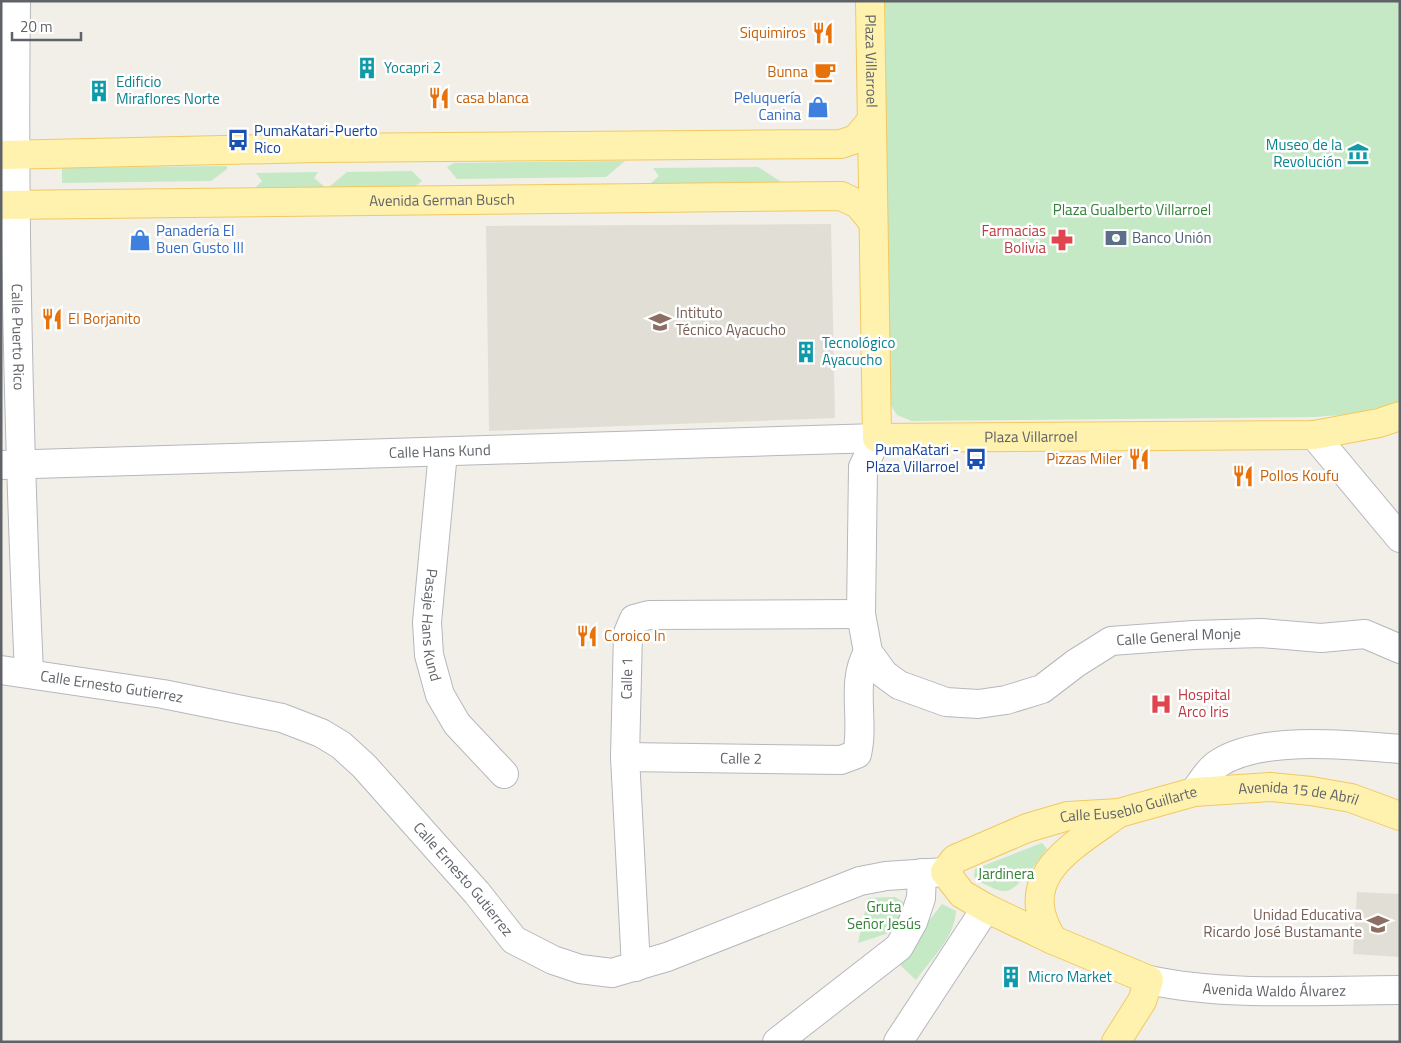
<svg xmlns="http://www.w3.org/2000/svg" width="1401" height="1043" font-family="'Titillium Web',sans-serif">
	<rect width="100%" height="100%" fill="#f1efe8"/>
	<g fill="#e1ded6">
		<path d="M831 224 835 418 489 431 486 226Z"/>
		<path d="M1357 892 1400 894V957L1353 954Z"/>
	</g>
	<g fill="#c5e8c5">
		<path d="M885 1H1400V402L1354 414 1314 417 912 421 897 415 878 385 889 399Z"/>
		<path d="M625 161 606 177 457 179 447 167 454 163Z"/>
		<path d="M227 166V169L211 181 62 183V168Z"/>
		<path d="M758 167 783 183 653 185 651 183 659 176 653 168Z"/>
		<path d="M412 171 422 181 414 187 328 188 347 172Z"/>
		<path d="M318 172 314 178 326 188 254 189 262 181 256 173Z"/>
		<path d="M1042 843 1047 849C1039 859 1018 890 1006 891 997 892 984 883 976 880L974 876 975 869Z"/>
		<path d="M895 897 907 904 895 931 858 943 868 898Z"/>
		<path d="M942 904 956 911C955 937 931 959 916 980L897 962Z"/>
	</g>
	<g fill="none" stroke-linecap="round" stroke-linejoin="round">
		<g stroke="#b5b8bc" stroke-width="30">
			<g id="minor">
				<path id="s1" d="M16 1C13 225 19 449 29 673"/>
				<path d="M1314 435 1400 538"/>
				<path id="s2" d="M443 452 427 622 429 655 440 695 457 724 504 774"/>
				<path id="s3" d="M1 465 877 438 863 467 861 614 868 652 884 674 899 685 946 702 978 704 1006 700 1042 689 1076 663 1111 641 1193 635 1261 633 1321 638 1365 634 1400 649"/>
				<path id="s4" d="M1 670 163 694 282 718 321 733 341 745 364 766 477 893 514 940 553 960 580 969 612 973 667 957 860 881 886 876 945 872"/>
				<path id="s5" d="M625 757 841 760 857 754C865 720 850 683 868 652"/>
				<path d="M1194 792C1201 783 1209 769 1219 763 1262 735 1350 745 1400 749"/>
				<path id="s6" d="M636 967 625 757 628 633 634 619 649 615 861 614"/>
				<path id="s7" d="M1149 980C1225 997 1321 990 1400 990"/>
				<path d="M777 1042 899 947 913 922 921 898 922 873"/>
				<path d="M898 1042 986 908"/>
			</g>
		</g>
		<g stroke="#f2c960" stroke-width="30">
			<g id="major">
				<path id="s8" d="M870 1 877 438 1314 435 1379 423 1400 416"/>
				<path d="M1 155 317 148 841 144 856 139 871 121"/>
				<path id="s9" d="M1 205 841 196 858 204 873 222"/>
				<path d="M1053 940C1012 876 1074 846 1119 813"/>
				<path id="s10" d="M1116 1042 1142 1001 1149 980 1053 940 986 908 962 894 945 872 955 859 1027 828 1068 816 1119 813 1194 792 1270 787 1311 791 1351 798 1400 816"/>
			</g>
		</g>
		<use href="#minor" stroke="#fff" stroke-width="28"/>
		<use href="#major" stroke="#fff2af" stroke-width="28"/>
	</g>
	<defs>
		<g id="restaurant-bare" transform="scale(1.725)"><path d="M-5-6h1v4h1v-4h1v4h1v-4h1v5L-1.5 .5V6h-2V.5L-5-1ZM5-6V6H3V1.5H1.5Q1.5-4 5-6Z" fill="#e8710a" stroke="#fff" stroke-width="2.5" paint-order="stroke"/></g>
		<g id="building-bare" transform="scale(1.725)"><path d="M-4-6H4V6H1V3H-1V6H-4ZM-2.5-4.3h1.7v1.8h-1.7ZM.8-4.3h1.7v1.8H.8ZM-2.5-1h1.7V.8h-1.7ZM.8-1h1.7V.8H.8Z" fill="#0f9aa8" stroke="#fff" stroke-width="2.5" paint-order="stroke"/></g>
		<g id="cafe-bare" transform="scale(1.725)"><path d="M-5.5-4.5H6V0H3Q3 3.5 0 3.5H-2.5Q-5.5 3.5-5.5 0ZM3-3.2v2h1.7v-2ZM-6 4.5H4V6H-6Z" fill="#e8710a" stroke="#fff" stroke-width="2.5" paint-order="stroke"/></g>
		<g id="shop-bare" transform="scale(1.725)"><path d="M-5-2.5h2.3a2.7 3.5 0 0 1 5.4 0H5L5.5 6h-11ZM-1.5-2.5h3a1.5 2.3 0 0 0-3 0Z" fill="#3f7fe0" stroke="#fff" stroke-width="2.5" paint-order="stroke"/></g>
		<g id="bus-bare" transform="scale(1.725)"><path d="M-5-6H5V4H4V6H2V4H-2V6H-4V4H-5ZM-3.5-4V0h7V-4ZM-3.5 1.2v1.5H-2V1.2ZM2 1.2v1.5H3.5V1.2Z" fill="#1a4fb4" stroke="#fff" stroke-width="2.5" paint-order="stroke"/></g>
		<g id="museum-bare" transform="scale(1.725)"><path d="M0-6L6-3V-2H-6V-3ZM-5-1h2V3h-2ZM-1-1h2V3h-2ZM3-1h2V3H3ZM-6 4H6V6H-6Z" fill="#0f9aa8" stroke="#fff" stroke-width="2.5" paint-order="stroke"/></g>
		<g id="bank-bare" transform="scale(1.725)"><path d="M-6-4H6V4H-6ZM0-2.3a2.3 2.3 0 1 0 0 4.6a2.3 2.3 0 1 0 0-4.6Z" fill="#5c6f8a" stroke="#fff" stroke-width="2.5" paint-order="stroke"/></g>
		<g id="pharmacy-bare" transform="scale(1.725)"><path d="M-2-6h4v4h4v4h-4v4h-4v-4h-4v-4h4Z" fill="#e0444e" stroke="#fff" stroke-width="2.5" paint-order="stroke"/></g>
		<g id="university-bare" transform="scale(1.725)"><path d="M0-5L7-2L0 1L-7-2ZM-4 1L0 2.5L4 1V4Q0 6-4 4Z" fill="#8d6e63" stroke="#fff" stroke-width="2.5" paint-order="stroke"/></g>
		<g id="hospital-bare" transform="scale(1.725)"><path d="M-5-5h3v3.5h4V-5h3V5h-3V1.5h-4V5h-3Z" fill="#e0444e" stroke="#fff" stroke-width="2.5" paint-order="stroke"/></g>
		<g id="school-bare" transform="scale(1.725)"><path d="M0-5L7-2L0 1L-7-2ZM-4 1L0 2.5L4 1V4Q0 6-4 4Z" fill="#8d6e63" stroke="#fff" stroke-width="2.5" paint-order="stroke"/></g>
	</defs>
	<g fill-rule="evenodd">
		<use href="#restaurant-bare" x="823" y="33"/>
		<use href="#building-bare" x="367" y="68"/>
		<use href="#cafe-bare" x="825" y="72"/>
		<use href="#building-bare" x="99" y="91"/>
		<use href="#restaurant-bare" x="439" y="98"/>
		<use href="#shop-bare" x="818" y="107"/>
		<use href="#bus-bare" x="238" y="140"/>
		<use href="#museum-bare" x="1358" y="154"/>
		<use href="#bank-bare" x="1116" y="238"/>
		<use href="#shop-bare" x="140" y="240"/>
		<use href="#pharmacy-bare" x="1062" y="240"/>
		<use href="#restaurant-bare" x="52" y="319"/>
		<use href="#university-bare" x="660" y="322"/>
		<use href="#building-bare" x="806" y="352"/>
		<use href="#bus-bare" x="976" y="459"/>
		<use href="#restaurant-bare" x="1139" y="459"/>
		<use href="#restaurant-bare" x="1243" y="476"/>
		<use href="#restaurant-bare" x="587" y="636"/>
		<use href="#hospital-bare" x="1161" y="704"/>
		<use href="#school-bare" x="1378" y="924"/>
		<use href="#building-bare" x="1011" y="977"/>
	</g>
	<g text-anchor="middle" stroke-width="5" stroke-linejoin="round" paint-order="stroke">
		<g font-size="15" fill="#c56008" stroke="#fff" text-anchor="start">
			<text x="806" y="38" text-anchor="end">Siquimiros</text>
			<text x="808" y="77" text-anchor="end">Bunna</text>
			<text x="456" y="103">casa blanca</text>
			<text x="68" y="324">El Borjanito</text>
			<text x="1122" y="464" text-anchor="end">Pizzas Miler</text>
			<text x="1260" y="481">Pollos Koufu</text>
			<text x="604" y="641">Coroico In</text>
		</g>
		<g font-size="15" fill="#5f6368" stroke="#fff">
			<text dy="5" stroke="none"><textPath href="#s8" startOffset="60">Plaza Villarroel</textPath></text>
			<text dy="5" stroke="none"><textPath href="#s9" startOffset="441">Avenida German Busch</textPath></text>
			<text dy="5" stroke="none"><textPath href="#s1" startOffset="336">Calle Puerto Rico</textPath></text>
			<text dy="5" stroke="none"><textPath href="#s8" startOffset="591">Plaza Villarroel</textPath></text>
			<text dy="5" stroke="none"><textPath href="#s3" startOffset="439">Calle Hans Kund</textPath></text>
			<text dy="5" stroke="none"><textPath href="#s2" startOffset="174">Pasaje Hans Kund</textPath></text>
			<text dy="5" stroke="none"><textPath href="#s3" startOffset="1440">Calle General Monje</textPath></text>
			<text dy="5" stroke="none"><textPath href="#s6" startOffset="289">Calle 1</textPath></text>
			<text dy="5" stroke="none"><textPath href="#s4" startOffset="112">Calle Ernesto Gutierrez</textPath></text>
			<text dy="5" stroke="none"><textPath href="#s5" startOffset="116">Calle 2</textPath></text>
			<text dy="5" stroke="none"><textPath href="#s10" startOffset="676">Avenida 15 de Abril</textPath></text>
			<text dy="5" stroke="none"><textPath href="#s10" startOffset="504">Calle Euseblo Guillarte</textPath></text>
			<text dy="5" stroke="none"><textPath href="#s4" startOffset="532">Calle Ernesto Gutierrez</textPath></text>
			<text dy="5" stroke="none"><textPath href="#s7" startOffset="126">Avenida Waldo Álvarez</textPath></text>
		</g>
		<g font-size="15" fill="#0d838f" stroke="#fff" text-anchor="start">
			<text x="384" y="73">Yocapri 2</text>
			<text x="116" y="87">Edificio<tspan x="116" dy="17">Miraflores Norte</tspan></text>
			<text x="1342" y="150" text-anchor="end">Museo de la<tspan x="1342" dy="17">Revolución</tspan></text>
			<text x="822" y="348">Tecnológico<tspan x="822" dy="17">Ayacucho</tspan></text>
			<text x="1028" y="982">Micro Market</text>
		</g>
		<g font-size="15" fill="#366cbe" stroke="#fff" text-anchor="end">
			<text x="801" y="103">Peluquería<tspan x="801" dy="17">Canina</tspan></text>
			<text x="156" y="236" text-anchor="start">Panadería El<tspan x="156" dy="17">Buen Gusto III</tspan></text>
		</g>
		<g font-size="15" fill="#164399" stroke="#fff" text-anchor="start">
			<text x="254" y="136">PumaKatari-Puerto<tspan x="254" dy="17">Rico</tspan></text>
			<text x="959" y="455" text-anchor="end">PumaKatari -<tspan x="959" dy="17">Plaza Villarroel</tspan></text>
		</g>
		<g font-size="15" fill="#348238" stroke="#fff">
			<text x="1132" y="215">Plaza Gualberto Villarroel</text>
			<text x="1006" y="879">Jardinera</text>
			<text x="884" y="912">Gruta<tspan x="884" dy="17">Señor Jesús</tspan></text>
		</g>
		<g font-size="15" fill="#be3a42" stroke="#fff" text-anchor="end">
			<text x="1046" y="236">Farmacias<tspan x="1046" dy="17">Bolivia</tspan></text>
			<text x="1178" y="700" text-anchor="start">Hospital<tspan x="1178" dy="17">Arco Iris</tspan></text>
		</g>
		<g font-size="15" fill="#4e5e75" stroke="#fff" text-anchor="start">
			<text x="1132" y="243">Banco Unión</text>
		</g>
		<g font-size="15" fill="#785e54" stroke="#fff" text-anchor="start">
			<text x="676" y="318">Intituto<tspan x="676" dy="17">Técnico Ayacucho</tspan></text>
			<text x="1362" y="920" text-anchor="end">Unidad Educativa<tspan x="1362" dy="17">Ricardo José Bustamante</tspan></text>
		</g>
	</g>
	<rect width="1401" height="1043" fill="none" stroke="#5f6368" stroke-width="5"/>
	<path d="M12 32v8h69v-8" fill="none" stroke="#5f6368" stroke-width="2.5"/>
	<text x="20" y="32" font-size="15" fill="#5f6368" stroke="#ffffff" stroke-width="4" paint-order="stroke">20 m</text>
</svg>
